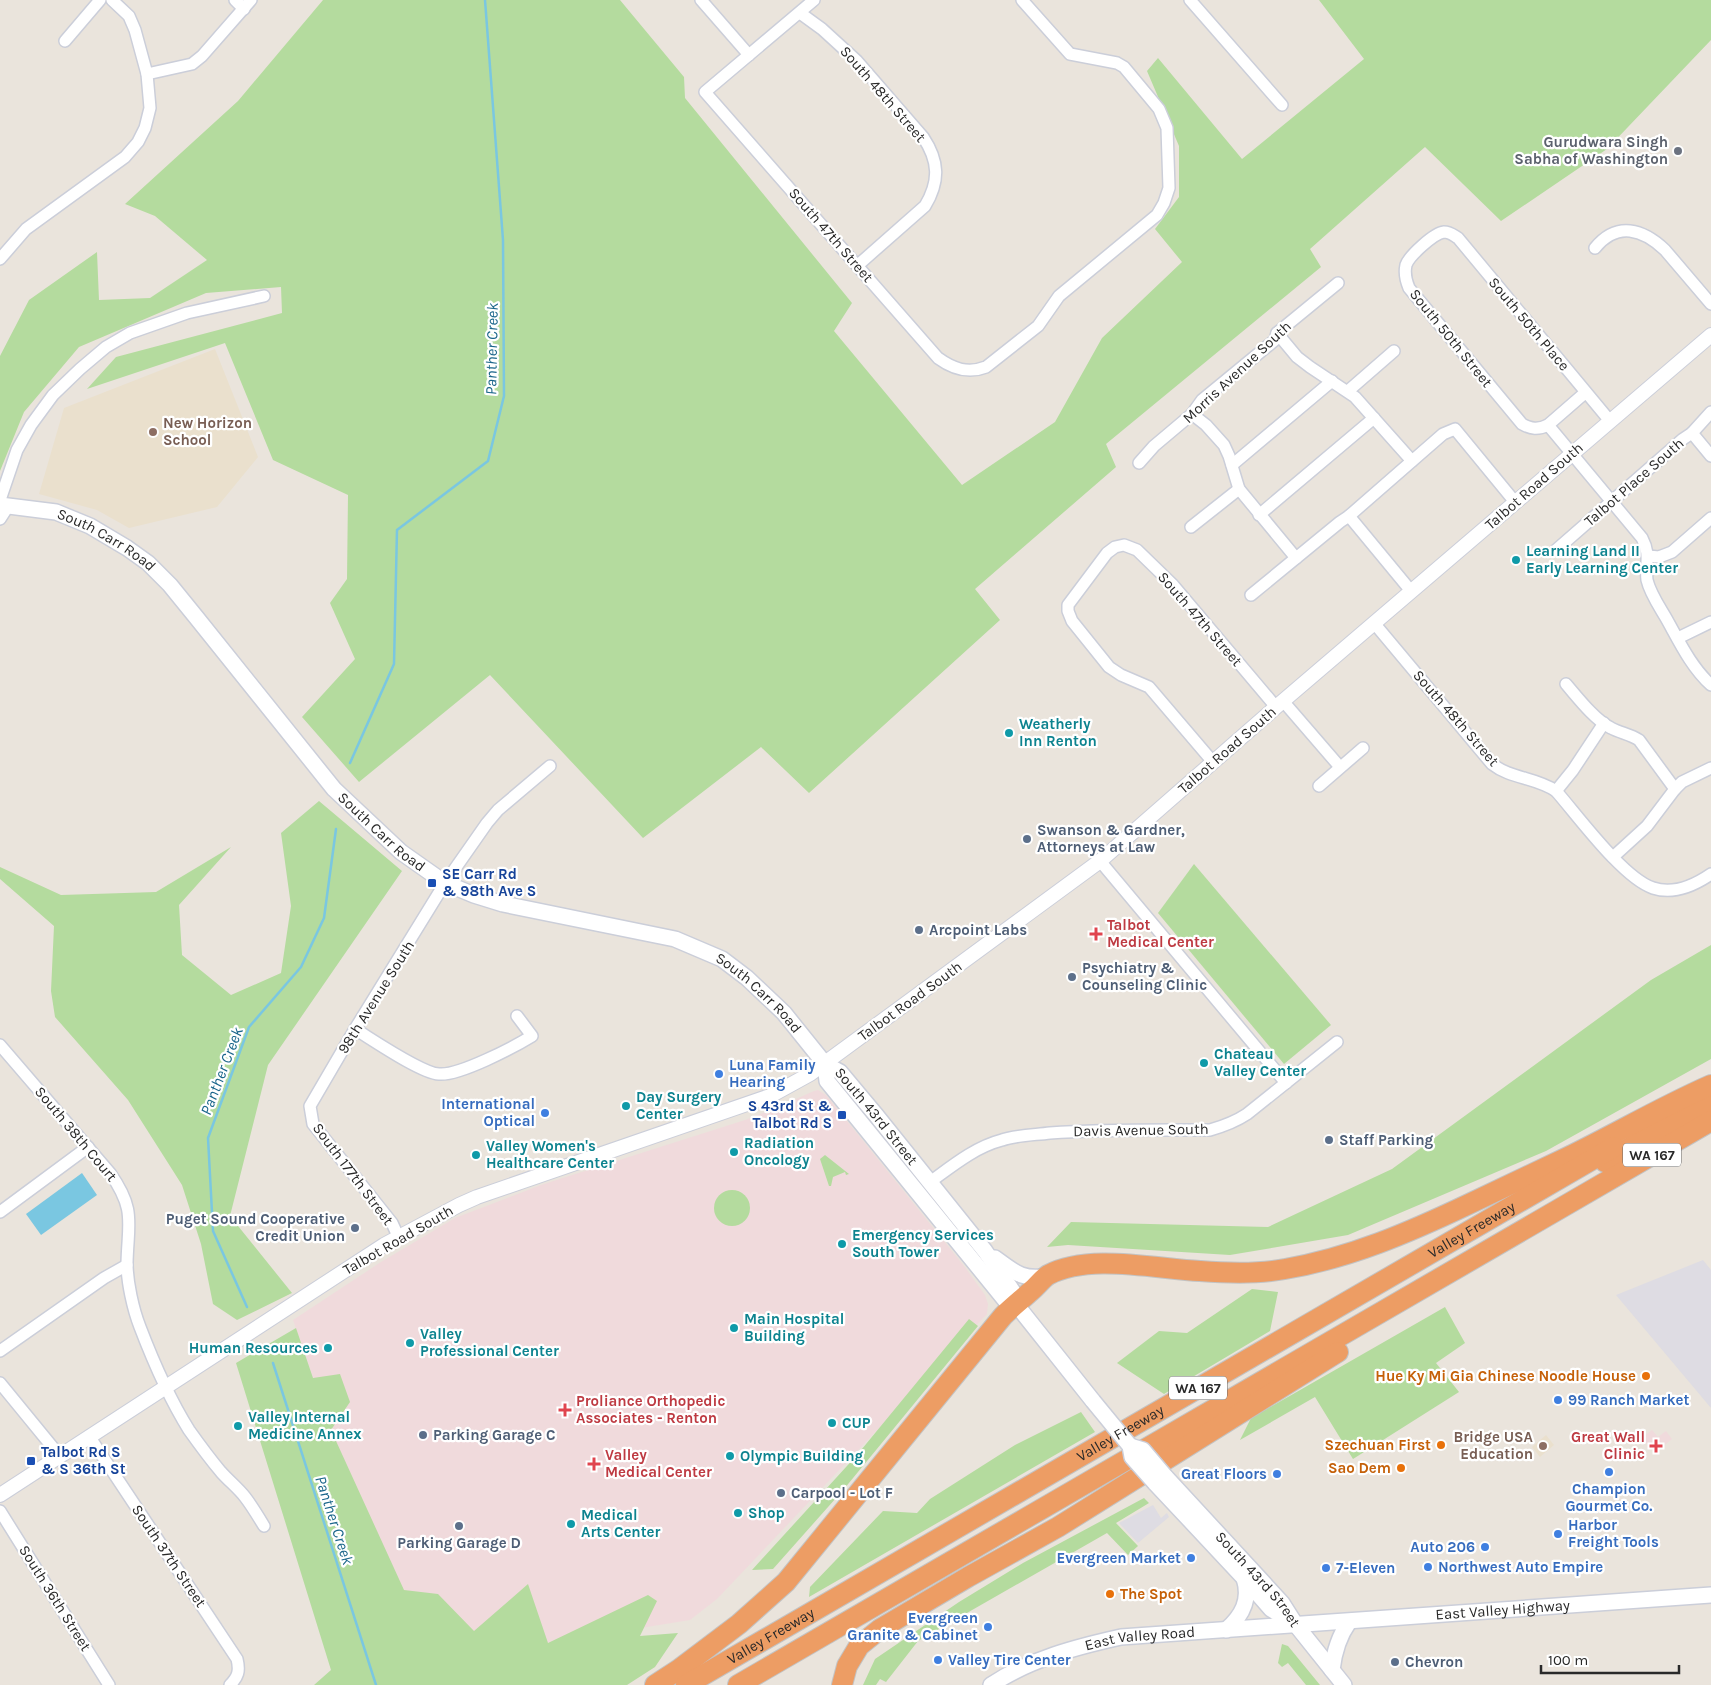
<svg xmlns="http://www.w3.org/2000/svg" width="1711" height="1685" font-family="Karla,sans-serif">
	<rect width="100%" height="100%" fill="#eae4dc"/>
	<g fill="#dedce3">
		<path d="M1703 1260 1711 1270V1408L1616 1295Z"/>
		<path d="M1153 1505 1161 1518 1167 1513 1169 1517 1138 1543 1119 1523Z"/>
	</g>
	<g fill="#eae0cd">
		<path d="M215 349 258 457 217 507 129 528 97 510 39 494 64 408Z"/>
		<path d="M1546 1435 1554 1445 1540 1457 1532 1447Z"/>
	</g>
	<g fill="#f0dadc">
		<path d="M818 1090 826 1095 964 1266 985 1295 988 1304 987 1314 717 1599 690 1620 413 1665 293 1320 381 1262 455 1218 541 1185 745 1120 780 1106 814 1091Z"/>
		<path d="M1652 1430 1658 1437 1666 1431 1672 1439 1655 1453 1642 1438Z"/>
	</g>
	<g fill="#b4db9e">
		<path d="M323 0H620L684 77 685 98 852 303 834 331 962 485 1055 422 1102 338 1182 262 1155 229 1179 197V146L1147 71 1158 58 1242 159 1364 59 1319 0H1711V40L1607 149 1501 221 1425 147 1310 249 1321 267 1106 444 1116 467 975 589 1000 620 809 793 761 747 643 838 490 675 359 782 302 717 355 659 330 603 347 579 348 495 273 460 225 343 87 389 116 357 282 313 281 287 206 293 79 347 24 412 0 471V356L29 300 97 252 99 300 150 298 207 260 155 216 125 204 238 101Z"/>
		<path d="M319 801 402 871 268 1065 230 1216 292 1293 237 1320 213 1304 201 1244 182 1185 128 1100 55 1017 51 991 54 926 0 879V867L61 895 156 892 231 847 179 905 182 955 231 995 281 973 291 906 281 833Z"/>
		<path d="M1194 864 1331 1025 1284 1064 1158 913Z"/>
		<path d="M1711 945V1059L1546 1151 1348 1235 1230 1255 1068 1245 1047 1247 1071 1222 1268 1227 1392 1169 1651 980Z"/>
		<path d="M825 1155 849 1174 846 1175 845 1172 833 1177 831 1186H829L820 1159Z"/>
		<circle cx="732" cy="1208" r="18"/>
		<path d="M1252 1289 1278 1292 1270 1331 1164 1394 1117 1363 1159 1331 1187 1333Z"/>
		<path d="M1445 1307 1465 1343 1436 1363 1459 1392 1353 1459 1315 1397 1240 1440 1251 1418Z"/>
		<path d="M969 1319 978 1326 844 1489 773 1569 752 1570 857 1455Z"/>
		<path d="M296 1328 313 1378 340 1374 350 1402 331 1430 404 1590 438 1594 474 1631 528 1584 548 1643 648 1595 657 1601 640 1636 678 1633 655 1667 627 1685H314L331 1670 236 1363Z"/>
		<path d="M1081 1412 1095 1432 809 1597 810 1587 883 1511 917 1513 930 1499 1015 1445Z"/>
		<path d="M1144 1498 1149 1503 1116 1523 1138 1546 1128 1555 1107 1533 918 1641 886 1682 880 1679 876 1685H863L875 1659 959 1602 1023 1563Z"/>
		<path d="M1282 1644 1288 1646 1320 1685H1306L1288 1663 1282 1667 1278 1663Z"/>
	</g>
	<path fill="#7ac7e1" d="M82 1173 97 1195 41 1235 26 1214Z"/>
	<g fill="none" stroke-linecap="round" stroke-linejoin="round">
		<g stroke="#7ac7e1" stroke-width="2.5">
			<path d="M350 763 394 664 397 530 488 461 504 396 503 240 485 0"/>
			<path d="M247 1307 213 1231 208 1138 249 1027 301 967 324 918 336 829"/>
			<path d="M273 1363 376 1685"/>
		</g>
		<g stroke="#cbced9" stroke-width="14">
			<g id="minor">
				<path d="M235 0 244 9"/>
				<path d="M701 0 749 55"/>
				<path d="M814 0 705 92 938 358C953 369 968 374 986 367L1038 326 1059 296 1157 215 1164 203 1169 188 1167 128 1159 109 1124 67 1117 63 1070 54 1022 0"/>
				<path d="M1190 0 1282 105"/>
				<path d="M800 13 822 29 857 61 923 137C939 161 940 181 925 206L858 265"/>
				<path d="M65 41 100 0"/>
				<path d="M147 74 192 64 202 56 251 0"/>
				<path d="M1595 248C1617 221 1643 229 1665 250L1711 304"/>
				<path d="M0 259 26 229 125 157 138 142 145 128 150 108 147 74 135 30 129 16 112 0"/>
				<path d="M1277 333 1297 357 1310 367 1355 397 1412 461"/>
				<path d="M1348 391 1394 351"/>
				<path d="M1586 392 1548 425C1538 430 1531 429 1522 424L1409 288C1406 281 1404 274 1406 265 1409 256 1434 233 1444 232 1450 232 1453 235 1458 238L1610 421"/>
				<path d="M1192 414 1206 425 1224 445 1229 456 1239 489 1296 558"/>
				<path d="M1548 425 1642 538C1651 555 1645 564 1647 580 1650 593 1659 606 1666 618 1679 641 1691 667 1711 685"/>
				<path d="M1692 433 1711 456"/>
				<path d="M1139 463 1154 446 1192 414 1202 400 1275 340 1277 333 1338 283"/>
				<path d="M1232 465 1332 381"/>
				<path d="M0 500 17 450 31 425 53 395 80 369 106 347 130 333 187 313 264 296"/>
				<path d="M1259 515 1374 418"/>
				<path d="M1349 516 1411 591"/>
				<path d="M0 519 9 505"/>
				<path d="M1191 527 1239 489"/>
				<path d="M1556 550 1683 439 1692 433 1711 412"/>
				<path d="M1648 556 1659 557 1672 552 1711 518"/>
				<path d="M1251 595 1340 522 1349 516 1443 434 1455 429 1515 502"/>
				<path d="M1374 623 1492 764C1511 779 1535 777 1556 791 1578 816 1623 878 1653 888 1674 895 1695 885 1711 874"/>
				<path d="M1678 638 1711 622"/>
				<path d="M1566 684C1578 698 1595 720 1611 728 1620 733 1630 734 1639 740L1675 789"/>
				<path d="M1283 701 1340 767"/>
				<path d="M1213 762 1149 687 1121 675 1109 667 1072 621 1068 611V605L1107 553 1115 547 1124 545 1137 550 1173 585 1276 707"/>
				<path d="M1319 786 1363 748"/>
				<path d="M1556 791 1573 770 1604 723"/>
				<path d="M1613 857 1647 826 1675 789 1682 782 1711 768"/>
				<path d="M1100 861 1286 1083"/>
				<path d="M355 1029C373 1040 421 1073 439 1074 459 1076 514 1047 532 1036L517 1016"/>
				<path d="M0 1045 110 1173C136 1210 128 1222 127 1263 127 1282 133 1309 140 1327 153 1361 169 1398 189 1430 199 1444 210 1459 221 1472 229 1481 238 1488 245 1497 252 1506 258 1516 264 1526"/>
				<path d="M930 1182C952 1166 975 1147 1002 1140 1017 1135 1034 1135 1050 1133 1103 1129 1157 1130 1210 1130 1224 1126 1235 1122 1247 1114L1337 1042"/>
				<path d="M0 1212 88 1147"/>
				<path d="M398 1236 392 1223 313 1124 310 1106 355 1029 445 883 487 823 498 810 550 766"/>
				<path d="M0 1351 104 1278 127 1265"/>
				<path d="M0 1383 59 1455"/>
				<path d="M89 1436 237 1659C240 1671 238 1677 230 1685"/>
				<path d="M0 1511 109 1685"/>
			</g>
		</g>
		<g stroke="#cbced9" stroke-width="16">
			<path id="tertiary" d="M0 1495 384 1245 459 1205 477 1197 770 1096 810 1074 1100 861 1276 707 1711 335"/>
		</g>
		<g stroke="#cbced9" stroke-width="18">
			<g id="secondary">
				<path id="s1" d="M0 505 56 512 90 526 127 548 148 563 170 585 196 617 334 789 401 852 445 883 474 895 503 904 675 939 722 959 747 978 784 1013 825 1064 840 1072 876 1115 985 1251 1014 1293 1015 1303"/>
				<path d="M825 1064 827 1081 1005 1300 1015 1303 1093 1401"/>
				<path d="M995 1258C1014 1272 1023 1281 1048 1276"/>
				<path id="s2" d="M1165 1476 1282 1603 1296 1625 1344 1685"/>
				<path d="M1155 1483 1244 1578 1271 1609 1292 1622"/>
				<path d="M1226 1630C1242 1616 1251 1600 1244 1578"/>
				<path d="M1332 1670C1334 1653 1339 1636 1349 1622"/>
				<path id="s3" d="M991 1685C1030 1659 1076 1647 1121 1637L1711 1595"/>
			</g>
		</g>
		<g stroke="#c3c3c3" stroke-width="22">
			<g id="motorway">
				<path d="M1605 1162 1711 1100"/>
				<path d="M655 1685 678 1670 739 1624 786 1582 1003 1316C1012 1307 1021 1300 1031 1291 1037 1286 1042 1279 1048 1275 1089 1253 1156 1269 1200 1271 1226 1273 1259 1274 1285 1269 1350 1258 1410 1232 1469 1204 1503 1188 1537 1172 1570 1156 1617 1133 1663 1106 1711 1085"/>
				<path id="s4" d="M686 1685 1614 1147"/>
				<path d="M738 1685 1711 1121"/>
				<path d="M842 1685 847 1666 859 1646 880 1629 968 1577 1058 1527 1338 1352"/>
			</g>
		</g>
		<use href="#minor" stroke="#fff" stroke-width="11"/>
		<use href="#tertiary" stroke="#fff" stroke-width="14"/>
		<use href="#secondary" stroke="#fff" stroke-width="15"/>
		<use href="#motorway" stroke="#ed9d64" stroke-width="20"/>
		<g stroke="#cbced9" stroke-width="18" stroke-linecap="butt">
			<g id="secondary-bridge">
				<path d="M1093 1401 1130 1446 1132 1457 1155 1483"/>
				<path d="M1130 1446 1143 1450 1165 1476"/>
			</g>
		</g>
		<use href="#secondary-bridge" stroke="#fff" stroke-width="15"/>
	</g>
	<circle fill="#6b7280" stroke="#fff" stroke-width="2" cx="1678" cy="151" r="5"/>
	<g fill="#8d6e63" stroke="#fff" stroke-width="2">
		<circle cx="153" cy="432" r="5"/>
		<circle cx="1543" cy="1446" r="5"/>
	</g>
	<g fill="#0f9aa8" stroke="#fff" stroke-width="2">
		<circle cx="1516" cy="560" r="5"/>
		<circle cx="1009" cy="733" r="5"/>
		<circle cx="1204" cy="1063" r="5"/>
		<circle cx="626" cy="1106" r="5"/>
		<circle cx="734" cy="1152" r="5"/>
		<circle cx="476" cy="1155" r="5"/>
		<circle cx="842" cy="1244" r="5"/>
		<circle cx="734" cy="1328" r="5"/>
		<circle cx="410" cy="1343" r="5"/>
		<circle cx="328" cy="1348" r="5"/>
		<circle cx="832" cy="1423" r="5"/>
		<circle cx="238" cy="1426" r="5"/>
		<circle cx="730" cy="1456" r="5"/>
		<circle cx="738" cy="1513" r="5"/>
		<circle cx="571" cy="1524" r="5"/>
	</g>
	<g fill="#5c6f8a" stroke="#fff" stroke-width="2">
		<circle cx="1027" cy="839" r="5"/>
		<circle cx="919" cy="930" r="5"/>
		<circle cx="1072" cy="977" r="5"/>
		<circle cx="1329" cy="1140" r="5"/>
		<circle cx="355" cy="1228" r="5"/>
		<circle cx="423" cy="1435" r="5"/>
		<circle cx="781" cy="1493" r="5"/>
		<circle cx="459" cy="1526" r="5"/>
		<circle cx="1395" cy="1662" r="5"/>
	</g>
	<g fill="#1a4fb4" stroke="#fff" stroke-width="2">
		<rect x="427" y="878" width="10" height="10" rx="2.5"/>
		<rect x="837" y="1110" width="10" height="10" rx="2.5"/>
		<rect x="26" y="1456" width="10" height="10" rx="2.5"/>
	</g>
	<g fill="#e0444e" stroke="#fff" stroke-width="2">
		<path d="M1093.5 926.5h5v5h5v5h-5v5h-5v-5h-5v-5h5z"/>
		<path d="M562.5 1402.5h5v5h5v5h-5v5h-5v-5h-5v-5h5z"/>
		<path d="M1653.5 1438.5h5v5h5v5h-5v5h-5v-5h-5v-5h5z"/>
		<path d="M591.5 1456.5h5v5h5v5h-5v5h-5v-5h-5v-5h5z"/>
	</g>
	<g fill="#3f7fe0" stroke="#fff" stroke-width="2">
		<circle cx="719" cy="1074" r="5"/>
		<circle cx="545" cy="1113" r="5"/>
		<circle cx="1558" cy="1400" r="5"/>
		<circle cx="1609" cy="1472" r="5"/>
		<circle cx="1277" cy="1474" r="5"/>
		<circle cx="1558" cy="1534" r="5"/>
		<circle cx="1485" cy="1547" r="5"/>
		<circle cx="1191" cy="1558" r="5"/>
		<circle cx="1428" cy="1567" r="5"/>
		<circle cx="1326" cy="1568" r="5"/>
		<circle cx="988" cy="1627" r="5"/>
		<circle cx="938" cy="1660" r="5"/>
	</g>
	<g fill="#e8710a" stroke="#fff" stroke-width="2">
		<circle cx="1646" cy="1376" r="5"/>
		<circle cx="1441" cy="1445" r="5"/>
		<circle cx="1401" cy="1468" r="5"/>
		<circle cx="1110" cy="1594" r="5"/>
	</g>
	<g text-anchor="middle" stroke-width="4.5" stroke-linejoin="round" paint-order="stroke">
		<g fill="#fff" stroke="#696969" stroke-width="1">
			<rect x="1623" y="1143.5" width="58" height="23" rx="4"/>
			<rect x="1169" y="1376.5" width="58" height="23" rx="4"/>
		</g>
		<g font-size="14" font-weight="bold" fill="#292929">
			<text x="1652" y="1160">WA 167</text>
			<text x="1198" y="1393">WA 167</text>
		</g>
		<g font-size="15" fill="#292929" stroke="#fff">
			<text transform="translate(883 94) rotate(49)" y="5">South 48th Street</text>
			<text transform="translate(831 235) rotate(49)" y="5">South 47th Street</text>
			<text transform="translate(1529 324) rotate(50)" y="5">South 50th Place</text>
			<text transform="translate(1451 338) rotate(51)" y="5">South 50th Street</text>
			<text transform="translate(1237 372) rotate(-43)" y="5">Morris Avenue South</text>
			<text transform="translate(1634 482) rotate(-41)" y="5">Talbot Place South</text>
			<text transform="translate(1534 486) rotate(-41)" y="5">Talbot Road South</text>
			<text dy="5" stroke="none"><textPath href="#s1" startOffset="114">South Carr Road</textPath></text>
			<text transform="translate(1200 619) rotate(49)" y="5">South 47th Street</text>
			<text transform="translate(1456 718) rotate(49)" y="5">South 48th Street</text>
			<text transform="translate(1227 750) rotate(-41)" y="5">Talbot Road South</text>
			<text dy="5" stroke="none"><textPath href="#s1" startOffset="519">South Carr Road</textPath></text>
			<text dy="5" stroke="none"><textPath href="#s1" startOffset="939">South Carr Road</textPath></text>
			<text transform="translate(376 997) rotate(-58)" y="5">98th Avenue South</text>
			<text transform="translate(910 1001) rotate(-36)" y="5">Talbot Road South</text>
			<text dy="5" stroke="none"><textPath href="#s1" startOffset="1111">South 43rd Street</textPath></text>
			<text transform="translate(1141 1130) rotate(-1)" y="5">Davis Avenue South</text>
			<text transform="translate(76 1134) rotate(50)" y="5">South 38th Court</text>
			<text transform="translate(353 1174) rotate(53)" y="5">South 177th Street</text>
			<text dy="5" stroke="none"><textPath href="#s4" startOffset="908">Valley Freeway</textPath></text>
			<text transform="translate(398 1240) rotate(-30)" y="5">Talbot Road South</text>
			<text dy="5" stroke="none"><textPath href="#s4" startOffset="502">Valley Freeway</textPath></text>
			<text transform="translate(169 1556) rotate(56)" y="5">South 37th Street</text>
			<text dy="5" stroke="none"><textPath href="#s2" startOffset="139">South 43rd Street</textPath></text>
			<text transform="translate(55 1598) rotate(58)" y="5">South 36th Street</text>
			<text dy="5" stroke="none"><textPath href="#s3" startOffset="522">East Valley Highway</textPath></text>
			<text dy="5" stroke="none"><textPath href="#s4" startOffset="98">Valley Freeway</textPath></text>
			<text dy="5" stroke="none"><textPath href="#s3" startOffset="158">East Valley Road</textPath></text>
		</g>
		<g font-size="15" font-weight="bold" fill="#5b616d" stroke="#fff" text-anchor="end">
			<text x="1668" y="147">Gurudwara Singh<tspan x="1668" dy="17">Sabha of Washington</tspan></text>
		</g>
		<g font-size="15" font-weight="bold" fill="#785e54" stroke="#fff" text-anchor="start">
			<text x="163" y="428">New Horizon<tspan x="163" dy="17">School</tspan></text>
			<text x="1533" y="1442" text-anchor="end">Bridge USA<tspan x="1533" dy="17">Education</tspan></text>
		</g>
		<g font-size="15" font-weight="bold" fill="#0d838f" stroke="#fff" text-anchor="start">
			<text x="1526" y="556">Learning Land II<tspan x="1526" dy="17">Early Learning Center</tspan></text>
			<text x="1019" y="729">Weatherly<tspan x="1019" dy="17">Inn Renton</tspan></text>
			<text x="1214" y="1059">Chateau<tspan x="1214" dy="17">Valley Center</tspan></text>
			<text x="636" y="1102">Day Surgery<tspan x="636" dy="17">Center</tspan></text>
			<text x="744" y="1148">Radiation<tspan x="744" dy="17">Oncology</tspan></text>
			<text x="486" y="1151">Valley Women's<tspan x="486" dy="17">Healthcare Center</tspan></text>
			<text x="852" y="1240">Emergency Services<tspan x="852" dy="17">South Tower</tspan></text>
			<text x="744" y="1324">Main Hospital<tspan x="744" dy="17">Building</tspan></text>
			<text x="420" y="1339">Valley<tspan x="420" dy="17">Professional Center</tspan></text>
			<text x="318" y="1353" text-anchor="end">Human Resources</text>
			<text x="248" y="1422">Valley Internal<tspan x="248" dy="17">Medicine Annex</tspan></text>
			<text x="842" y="1428">CUP</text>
			<text x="740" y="1461">Olympic Building</text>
			<text x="748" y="1518">Shop</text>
			<text x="581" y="1520">Medical<tspan x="581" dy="17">Arts Center</tspan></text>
		</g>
		<g font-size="15" font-weight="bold" fill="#4e5e75" stroke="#fff" text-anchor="start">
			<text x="1037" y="835">Swanson &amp; Gardner,<tspan x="1037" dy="17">Attorneys at Law</tspan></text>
			<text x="929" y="935">Arcpoint Labs</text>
			<text x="1082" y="973">Psychiatry &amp;<tspan x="1082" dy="17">Counseling Clinic</tspan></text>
			<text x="1339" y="1145">Staff Parking</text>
			<text x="345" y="1224" text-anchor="end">Puget Sound Cooperative<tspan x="345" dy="17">Credit Union</tspan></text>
			<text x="433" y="1440">Parking Garage C</text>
			<text x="791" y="1498">Carpool - Lot F</text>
			<text x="459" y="1548" text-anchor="middle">Parking Garage D</text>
			<text x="1405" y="1667">Chevron</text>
		</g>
		<g font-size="15" font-weight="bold" fill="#164399" stroke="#fff" text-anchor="start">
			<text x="442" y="879">SE Carr Rd<tspan x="442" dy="17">&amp; 98th Ave S</tspan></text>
			<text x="832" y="1111" text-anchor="end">S 43rd St &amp;<tspan x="832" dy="17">Talbot Rd S</tspan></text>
			<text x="41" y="1457">Talbot Rd S<tspan x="41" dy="17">&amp; S 36th St</tspan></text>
		</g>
		<g font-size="15" font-weight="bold" fill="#be3a42" stroke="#fff" text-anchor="start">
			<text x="1107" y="930">Talbot<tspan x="1107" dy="17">Medical Center</tspan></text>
			<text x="576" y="1406">Proliance Orthopedic<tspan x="576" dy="17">Associates - Renton</tspan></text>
			<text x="1645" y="1442" text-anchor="end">Great Wall<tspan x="1645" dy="17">Clinic</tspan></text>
			<text x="605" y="1460">Valley<tspan x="605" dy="17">Medical Center</tspan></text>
		</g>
		<g font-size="15" font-weight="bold" fill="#366cbe" stroke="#fff" text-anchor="start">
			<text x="729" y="1070">Luna Family<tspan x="729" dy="17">Hearing</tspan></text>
			<text x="535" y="1109" text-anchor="end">International<tspan x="535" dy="17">Optical</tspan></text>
			<text x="1568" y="1405">99 Ranch Market</text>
			<text x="1267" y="1479" text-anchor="end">Great Floors</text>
			<text x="1609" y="1494" text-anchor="middle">Champion<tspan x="1609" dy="17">Gourmet Co.</tspan></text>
			<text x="1568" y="1530">Harbor<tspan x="1568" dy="17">Freight Tools</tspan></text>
			<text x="1475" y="1552" text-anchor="end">Auto 206</text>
			<text x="1181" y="1563" text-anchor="end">Evergreen Market</text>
			<text x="1438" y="1572">Northwest Auto Empire</text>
			<text x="1336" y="1573">7-Eleven</text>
			<text x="978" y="1623" text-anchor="end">Evergreen<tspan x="978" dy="17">Granite &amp; Cabinet</tspan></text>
			<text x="948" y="1665">Valley Tire Center</text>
		</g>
		<g font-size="15" font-weight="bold" fill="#c56008" stroke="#fff" text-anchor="end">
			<text x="1636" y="1381">Hue Ky Mi Gia Chinese Noodle House</text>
			<text x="1431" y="1450">Szechuan First</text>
			<text x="1391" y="1473">Sao Dem</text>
			<text x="1120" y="1599" text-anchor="start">The Spot</text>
		</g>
		<g font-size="16" font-style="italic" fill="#1b668b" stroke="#fff">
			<text transform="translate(491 349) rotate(-89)" y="6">Panther Creek</text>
			<text transform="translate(221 1071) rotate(-69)" y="6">Panther Creek</text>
			<text transform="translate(335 1520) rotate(72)" y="6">Panther Creek</text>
		</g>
	</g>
	<path d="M1541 1665v8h138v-8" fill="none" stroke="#292929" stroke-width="2.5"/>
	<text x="1548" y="1665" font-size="15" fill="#292929" stroke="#ffffff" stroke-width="4" paint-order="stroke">100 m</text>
</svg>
